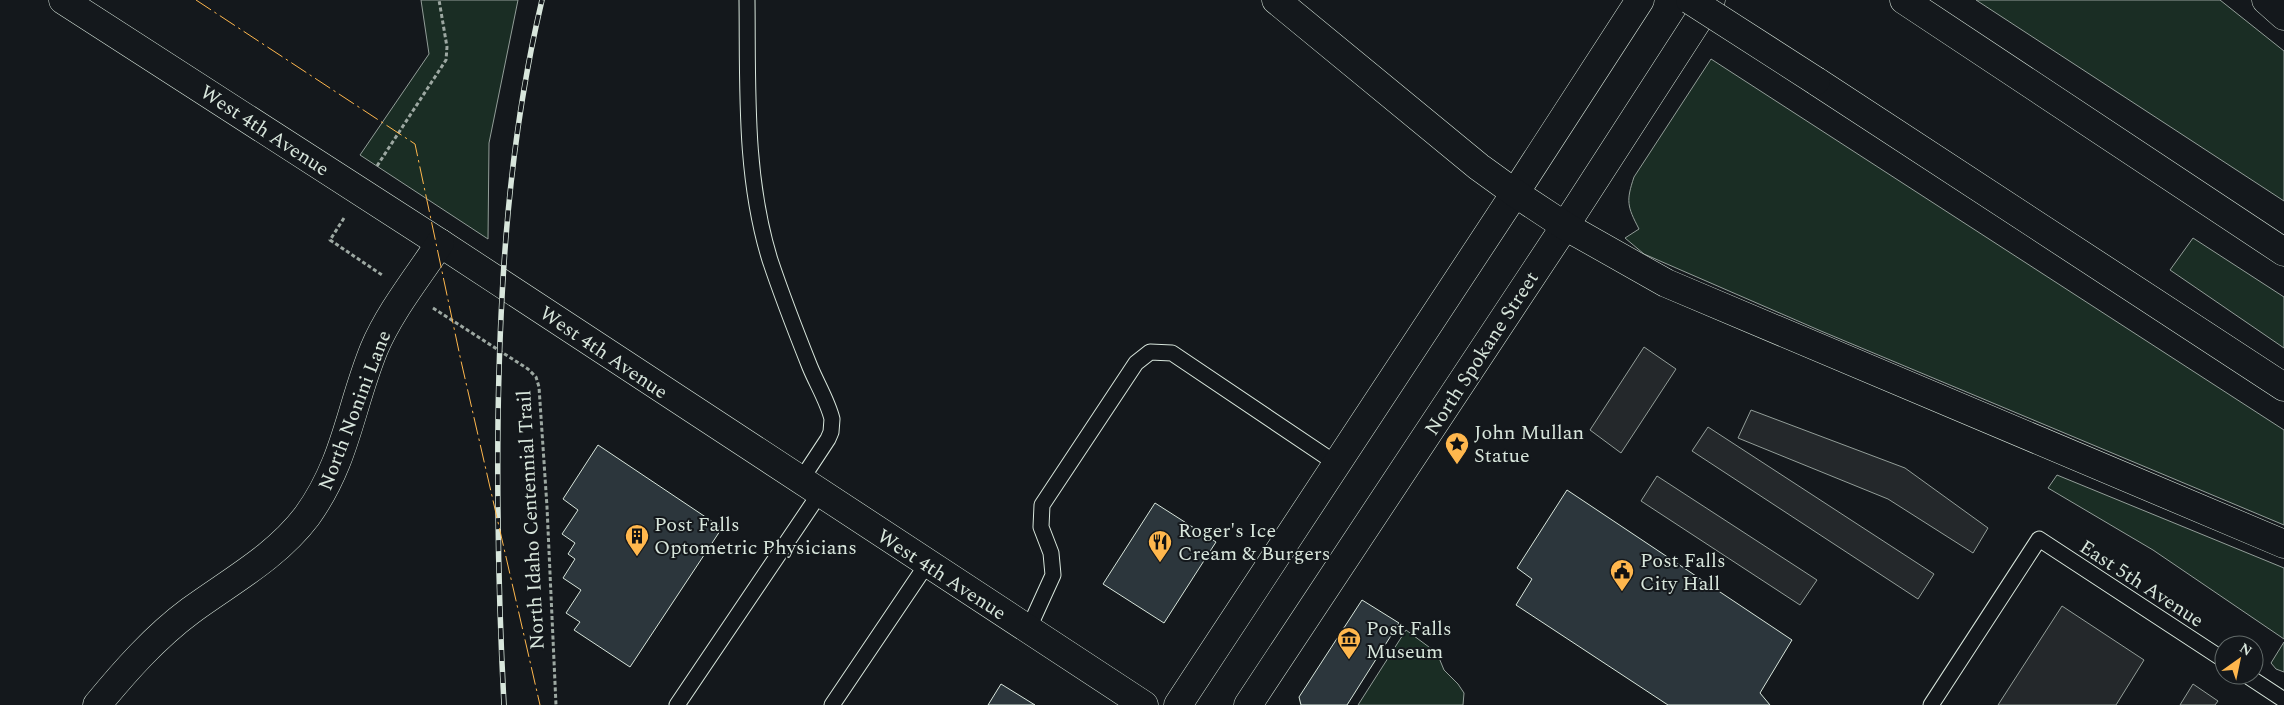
<svg xmlns="http://www.w3.org/2000/svg" width="2284" height="705" font-family="Spectral,serif">
	<rect width="100%" height="100%" fill="#14181c"/>
	<g fill="#1a2d24" stroke="#939e99">
		<path d="M421 0H518L489 143 488 239 360 155 429 54Z"/>
		<path d="M1976 0H2220L2284 51V201Z"/>
		<path d="M1711 59 2284 430V525L1821 331 1644 254 1625 238 1639 229C1627 206 1626 201 1634 177Z"/>
		<path d="M2193 238 2284 297V348L2170 270Z"/>
		<path d="M2057 475 2284 568V639L2153 550 2048 488Z"/>
		<path d="M1406 630 1437 653 1444 670 1458 684 1464 693 1463 705H1358Z"/>
		<path d="M2284 642V672L2276 669 2271 663Z"/>
	</g>
	<g fill="#24282b" stroke="#939e99">
		<path d="M1644 347 1676 369 1621 453 1590 430Z"/>
		<path d="M1751 410 1905 468 1988 528 1973 553 1888 499 1738 438Z"/>
		<path d="M1708 427 1934 574 1918 599 1692 451Z"/>
		<path d="M1657 476 1817 580 1800 605 1641 501Z"/>
		<path d="M2062 606 2144 660 2116 705H1998Z"/>
		<path d="M2193 684 2218 701 2215 705H2180Z"/>
	</g>
	<g fill="#2c363c" stroke="#d8e6dc">
		<path d="M598 445 722 528 630 667 574 630 580 622 566 613 581 590 563 578 575 559 568 554 575 543 562 534 578 510 563 499Z"/>
		<path d="M1567 490 1792 640 1760 693 1770 705H1668L1516 605 1532 579 1517 568Z"/>
		<path d="M1155 503 1216 542 1164 623 1103 584Z"/>
		<path d="M1362 600 1399 623 1347 705H1301L1299 697Z"/>
		<path d="M1001 684 1035 705H988Z"/>
	</g>
	<g fill="none" stroke-linecap="round" stroke-linejoin="round">
		<g stroke="#d8e6dc" stroke-width="17">
			<g id="lane">
				<path d="M747 0C748 87 744 176 770 260 782 296 796 332 810 367 817 384 828 402 832 419L831 432 828 439 801 480"/>
				<path d="M1028 630 1053 575 1051 553 1041 527 1042 505 1136 363 1150 352 1172 353 1337 464"/>
				<path d="M2246 675 2284 700"/>
				<path d="M677 705 820 493"/>
				<path d="M832 705 927 564"/>
				<path d="M1931 705 2039 539 2224 660"/>
			</g>
		</g>
		<g stroke="#d8e6dc" stroke-width="29">
			<g id="street">
				<path d="M63 0 440 243 1144 705"/>
				<path d="M97 705C125 671 155 637 190 611 231 581 276 557 307 516 346 462 350 408 374 349 390 311 418 277 440 243"/>
			</g>
		</g>
		<g stroke="#d8e6dc" stroke-width="29">
			<g id="secondary">
				<path d="M1178 705 1515 193"/>
				<path d="M1248 705 1565 226"/>
			</g>
		</g>
		<g stroke="#d8e6dc" stroke-width="29">
			<g id="primary">
				<path d="M1515 193 1640 0"/>
				<path d="M1565 226 1711 0"/>
			</g>
		</g>
		<g stroke="#d8e6dc" stroke-width="29">
			<g id="highway">
				<path d="M1276 0 1479 167 1515 193 1565 226 1666 283 2284 544"/>
				<path d="M1904 0 2284 252"/>
				<path d="M2266 0 2284 16"/>
				<path d="M1816 81 2284 387"/>
			</g>
		</g>
		<g stroke="#9da8a2" stroke-width="3" stroke-dasharray="4 2.5" stroke-linecap="butt">
			<path d="M377 166 446 60 447 47 439 0"/>
			<path d="M344 218 330 240 382 275"/>
			<path d="M433 308 528 369 536 377 539 387 547 507 556 705"/>
		</g>
		<use href="#lane" stroke="#14181c" stroke-width="15"/>
		<use href="#street" stroke="#14181c" stroke-width="28"/>
		<use href="#secondary" stroke="#14181c" stroke-width="28"/>
		<use href="#primary" stroke="#14181c" stroke-width="28"/>
		<use href="#highway" stroke="#14181c" stroke-width="28"/>
		<g stroke="#d8e6dc" stroke-width="5.5">
			<path id="rail" d="M504 705C499 610 497 516 498 421 500 279 509 139 542 0"/>
		</g>
		<use href="#rail" stroke="#14181c" stroke-width="4" stroke-dasharray="11" stroke-linecap="butt"/>
		<g stroke="#d8e6dc" stroke-width="29" stroke-linecap="butt">
			<path id="highway-bridge" d="M1690 0 1816 81"/>
		</g>
		<use href="#highway-bridge" stroke="#14181c" stroke-width="28"/>
		<path stroke="#ffb74d" stroke-width="1" stroke-dasharray="18 4 2.5 4" stroke-linecap="butt" d="M196 0 415 144 461 361 540 705"/>
	</g>
	<defs>
		<g id="sight-pin" transform="scale(1.25)"><path d="M0 17L-7.5 6A9.5 9.5 0 1 1 7.5 6Z" fill="#ffb74d" stroke="#14181c"/><path d="M0-6L1.8-2.2L6-1.7L2.9 1.2L3.7 5.4L0 3.3L-3.7 5.4L-2.9 1.2L-6-1.7L-1.8-2.2Z" fill="#111"/></g>
		<g id="building-pin" transform="scale(1.25)"><path d="M0 17L-7.5 6A9.5 9.5 0 1 1 7.5 6Z" fill="#ffb74d" stroke="#14181c"/><path d="M-4-6H4V6H1V3H-1V6H-4ZM-2.5-4.3h1.7v1.8h-1.7ZM.8-4.3h1.7v1.8H.8ZM-2.5-1h1.7V.8h-1.7ZM.8-1h1.7V.8H.8Z" fill="#111"/></g>
		<g id="restaurant-pin" transform="scale(1.25)"><path d="M0 17L-7.5 6A9.5 9.5 0 1 1 7.5 6Z" fill="#ffb74d" stroke="#14181c"/><path d="M-5-6h1v4h1v-4h1v4h1v-4h1v5L-1.5 .5V6h-2V.5L-5-1ZM5-6V6H3V1.5H1.5Q1.5-4 5-6Z" fill="#111"/></g>
		<g id="civic-pin" transform="scale(1.25)"><path d="M0 17L-7.5 6A9.5 9.5 0 1 1 7.5 6Z" fill="#ffb74d" stroke="#14181c"/><path d="M-.6-6.5H3V-4.5H.6V-3L4-1V1h2V6H-6V1h2V-1L-.6-3ZM-1.2 2.5V6h2.4V2.5Z" fill="#111"/></g>
		<g id="museum-pin" transform="scale(1.25)"><path d="M0 17L-7.5 6A9.5 9.5 0 1 1 7.5 6Z" fill="#ffb74d" stroke="#14181c"/><path d="M0-6L6-3V-2H-6V-3ZM-5-1h2V3h-2ZM-1-1h2V3h-2ZM3-1h2V3H3ZM-6 4H6V6H-6Z" fill="#111"/></g>
	</defs>
	<g fill-rule="evenodd">
		<use href="#sight-pin" x="1457" y="444"/>
		<use href="#building-pin" x="637" y="536"/>
		<use href="#restaurant-pin" x="1160" y="542"/>
		<use href="#civic-pin" x="1622" y="571"/>
		<use href="#museum-pin" x="1349" y="639"/>
	</g>
	<g text-anchor="middle" stroke-width="4" stroke-linejoin="round" paint-order="stroke">
		<g font-size="20" fill="#d8e6dc" stroke="#14181c">
			<text transform="translate(265 130) rotate(33)" y="7">West 4th Avenue</text>
			<text transform="translate(604 352) rotate(34)" y="7">West 4th Avenue</text>
			<text transform="translate(1481 353) rotate(-57)" y="7">North Spokane Street</text>
			<text transform="translate(354 410) rotate(-69)" y="7">North Nonini Lane</text>
			<text transform="translate(530 520) rotate(-93)" y="7">North Idaho Centennial Trail</text>
			<text transform="translate(942 574) rotate(33)" y="7">West 4th Avenue</text>
			<text transform="translate(2142 583) rotate(33)" y="7">East 5th Avenue</text>
		</g>
		<g font-size="20" fill="#d8e6dc" stroke="#14181c" text-anchor="start">
			<text x="1474" y="439">John Mullan<tspan x="1474" dy="23">Statue</tspan></text>
			<text x="654" y="531">Post Falls<tspan x="654" dy="23">Optometric Physicians</tspan></text>
			<text x="1178" y="537">Roger's Ice<tspan x="1178" dy="23">Cream &amp; Burgers</tspan></text>
			<text x="1640" y="567">Post Falls<tspan x="1640" dy="23">City Hall</tspan></text>
			<text x="1366" y="635">Post Falls<tspan x="1366" dy="23">Museum</tspan></text>
		</g>
	</g>
	<g transform="translate(2239 660) rotate(33)"><circle r="24" fill="#14181c" stroke="#626a69"/>
	<path d="M0-4L9 19L0 12L-9 19Z" fill="#ffb74d"/>
	<text y="-8" font-size="14" font-weight="bold" text-anchor="middle" fill="#d8e6dc">N</text>
	</g>
</svg>
